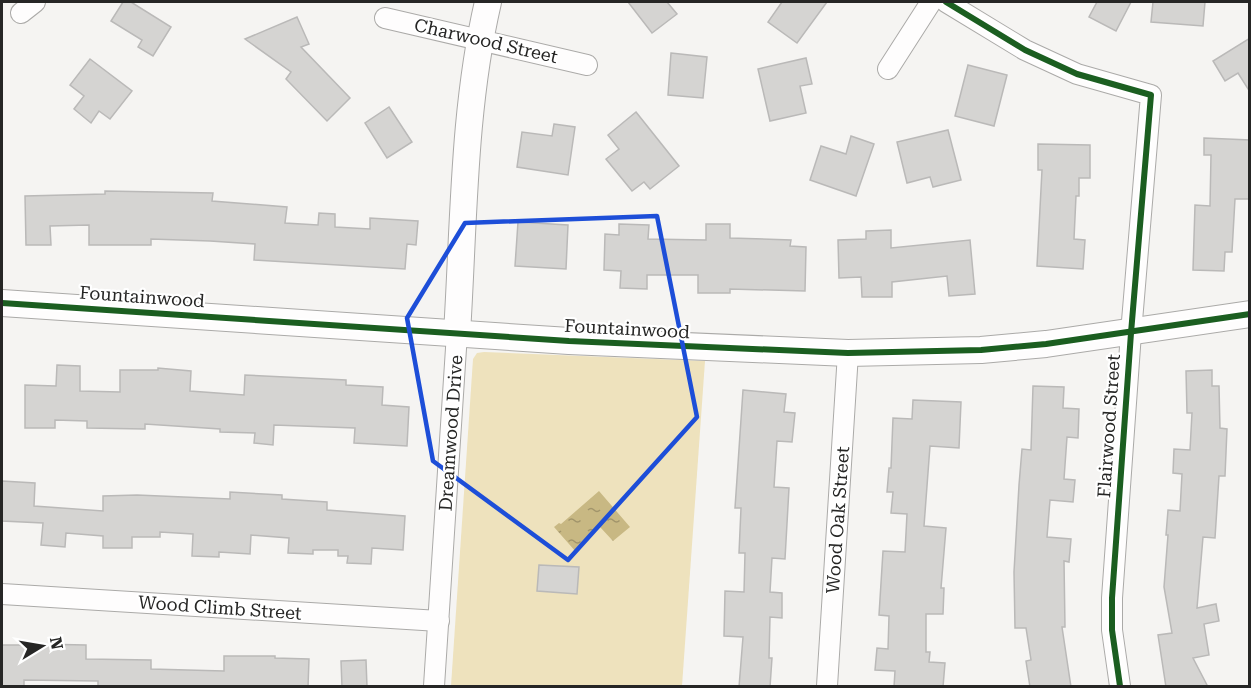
<svg xmlns="http://www.w3.org/2000/svg" width="1251" height="688" font-family="'Roboto Serif',serif">
	<defs>
		<pattern id="water-ripples" width="26" height="14" patternUnits="userSpaceOnUse" patternTransform="scale(1.5)"><rect width="26" height="14" fill="#c8b883"/><path d="M2 4q2-2 4 0t4 0M15 11q2-2 4 0t4 0" fill="none" stroke="#a2956b"/></pattern>
	</defs>
	<rect width="100%" height="100%" fill="#f5f4f2"/>
	<path fill="#eee2bd" d="M484 352 705 361 682 686H451L473 359 477 353Z"/>
	<path fill="url(#water-ripples)" d="M599 491 630 527 613 541 600 527 580 545 581 548 576 552 554 527 559 523 561 524Z"/>
	<g fill="#d5d4d2" stroke="#bab9b8" stroke-width="1.5">
		<path d="M123 2H131L171 27 153 56 138 47 142 40 111 21Z"/>
		<path d="M628 2H667L677 14 652 33Z"/>
		<path d="M782 2H827L797 43 768 22Z"/>
		<path d="M1097 2H1131L1116 31 1089 17Z"/>
		<path d="M1153 2H1205L1203 26 1151 22Z"/>
		<path d="M297 17 309 44 301 47 350 98 327 121 286 79 291 72 245 39Z"/>
		<path d="M1250 38V92L1238 73 1225 81 1213 61Z"/>
		<path d="M671 53 707 57 703 98 668 95Z"/>
		<path d="M806 58 812 84 800 86 806 113 770 121 758 69Z"/>
		<path d="M90 59 132 91 110 119 99 111 91 123 74 109 84 96 70 85Z"/>
		<path d="M968 65 1007 75 994 126 955 116Z"/>
		<path d="M389 107 412 142 387 158 365 123Z"/>
		<path d="M636 112 679 166 650 189 644 182 632 191 606 159 619 149 608 135Z"/>
		<path d="M554 124 575 127 568 175 517 167 522 132 552 136Z"/>
		<path d="M948 130 961 180 933 187 930 177 907 183 897 142Z"/>
		<path d="M851 136 874 144 856 196 810 180 821 146 846 154Z"/>
		<path d="M1204 138 1250 140V199H1235L1232 252H1225L1224 271 1193 270 1195 205 1210 206 1211 155H1204Z"/>
		<path d="M1038 144 1090 145V178H1079V196H1076L1074 239 1085 240 1083 269 1037 266 1042 170H1038Z"/>
		<path d="M105 191 213 193 212 201 287 207 285 223 318 225 319 213 335 214V227L370 229V218L418 221 416 245 407 244 405 269 254 260 255 244 210 241 151 239V245H89V225L50 226 51 245H26L25 196 105 194Z"/>
		<path d="M518 222 568 225 566 269 515 266Z"/>
		<path d="M619 224 649 225 648 239 706 240V224H730V238L791 240 790 246 806 247 805 291 730 289V293H698V275H647V289L620 288 621 271 604 270 605 234 619 235Z"/>
		<path d="M891 230V248L970 240 975 294 949 296 947 276 892 282V297H862L861 277 839 278 838 240 866 239V231Z"/>
		<path d="M57 365 80 366V391L120 392V370H158V368L191 371 190 391 244 395 245 375 346 380V385L383 387 382 405 409 407 407 446 354 443 355 428 274 425 273 445 254 443 255 433 220 432V429L145 424V429L87 428V421L55 420V428H25V385L56 386Z"/>
		<path d="M1212 370V386H1219L1220 428 1227 429 1225 476H1219L1215 538 1203 537 1197 608 1216 604 1219 621 1204 624 1209 655 1193 658 1208 687H1166L1158 635 1172 633 1164 587 1168 535H1166L1168 510 1180 511 1182 474 1173 473 1174 449 1190 450 1192 413H1187L1186 371Z"/>
		<path d="M1033 386 1064 387 1063 408 1079 409 1078 438 1067 437 1064 479 1075 480 1073 502 1050 500 1047 537 1071 539 1069 562 1064 561 1065 627H1062L1071 687H1030L1026 661 1031 660 1026 628H1015L1014 572 1019 485 1022 449 1031 450Z"/>
		<path d="M743 390 786 394 784 412 795 413 792 442 777 441 774 487 789 488 785 559 772 558 770 592 782 593V618L770 617 769 658H772L770 687H739L743 637 724 636 725 591 744 592 745 553H739L741 508H735Z"/>
		<path d="M913 400 961 402 959 448 930 446 924 526 946 528 941 588H944L943 614H926V652H930L929 662 945 663 943 687H894L895 671 875 670 877 648 888 649 889 616 879 615 883 551 905 552 907 514 891 513 893 492H887L889 468H891L893 418 912 419Z"/>
		<path d="M2 481 35 483 34 506 103 511V496L137 495 230 499V492L282 495V499L327 502V510L405 516 403 550 372 548 371 564 347 563 348 556H338V550H313V554L288 553 289 538 251 535 250 554 219 552V557L192 556 193 534 160 532V537H132V548H103V536L66 533 65 547 41 545 43 523 2 521Z"/>
		<path d="M539 565 579 567 577 594 537 591Z"/>
		<path d="M36 644 86 645V659L151 660V669L224 671V656H275V658L309 659 308 687H98V681L24 680V687H2V645H36Z"/>
		<path d="M366 660 367 687H342L341 661Z"/>
	</g>
	<g fill="none" stroke-linecap="round" stroke-linejoin="round">
		<g stroke="#abaaa8" stroke-width="22">
			<g id="minor">
				<path d="M946 2 1025 50 1077 74 1151 95 1131 333 1112 598V630L1120 686"/>
				<path d="M21 13 35 2"/>
				<path d="M385 18 587 65"/>
				<path d="M888 69 931 2"/>
				<path d="M2 594 439 621"/>
				<path d="M434 686 457 333"/>
				<path d="M827 686 848 353"/>
			</g>
		</g>
		<g stroke="#abaaa8" stroke-width="28">
			<g id="tertiary">
				<path d="M2 303 569 341 848 353 981 350 1046 344 1250 314"/>
				<path d="M457 333C464 222 463 110 488 2"/>
			</g>
		</g>
		<use href="#minor" stroke="#fefdfd" stroke-width="20"/>
		<use href="#tertiary" stroke="#fefdfd" stroke-width="26"/>
		<g stroke="#fff" stroke-width="10">
			<g id="cycleway">
				<path d="M946 2 1025 50 1077 74 1151 95 1131 333 1112 598V630L1120 686"/>
				<path d="M2 303 569 341 848 353 981 350 1046 344 1250 314"/>
			</g>
		</g>
		<use href="#cycleway" stroke="#1b5e20" stroke-width="6"/>
	</g>
	<path fill="none" stroke="#1d4ed8" stroke-width="4.5" stroke-linejoin="round" d="M657 216 697 417 568 560 433 461 407 318 465 223Z"/>
	<g text-anchor="middle" stroke-width="4.5" stroke-linejoin="round" paint-order="stroke">
		<g font-size="18" fill="#262625" stroke="#fff">
			<text transform="translate(486 41) rotate(13)" y="6">Charwood Street</text>
			<text transform="translate(142 297) rotate(4)" y="6">Fountainwood</text>
			<text transform="translate(627 329) rotate(3)" y="6">Fountainwood</text>
			<text transform="translate(1109 426) rotate(-86)" y="6">Flairwood Street</text>
			<text transform="translate(451 433) rotate(-86)" y="6">Dreamwood Drive</text>
			<text transform="translate(838 520) rotate(-86)" y="6">Wood Oak Street</text>
			<text transform="translate(220 608) rotate(4)" y="6">Wood Climb Street</text>
		</g>
	</g>
	<rect width="1251" height="688" fill="none" stroke="#262625" stroke-width="6"/>
	<g transform="translate(42 646) rotate(79)" stroke="#ffffff" stroke-width="4.5" paint-order="stroke">
	<path d="M0-4.5L10 22L0 15L-10 22Z" fill="#262625"/>
	<text y="-9" font-size="16" font-weight="bold" text-anchor="middle" fill="#262625">N</text>
	</g>
</svg>
